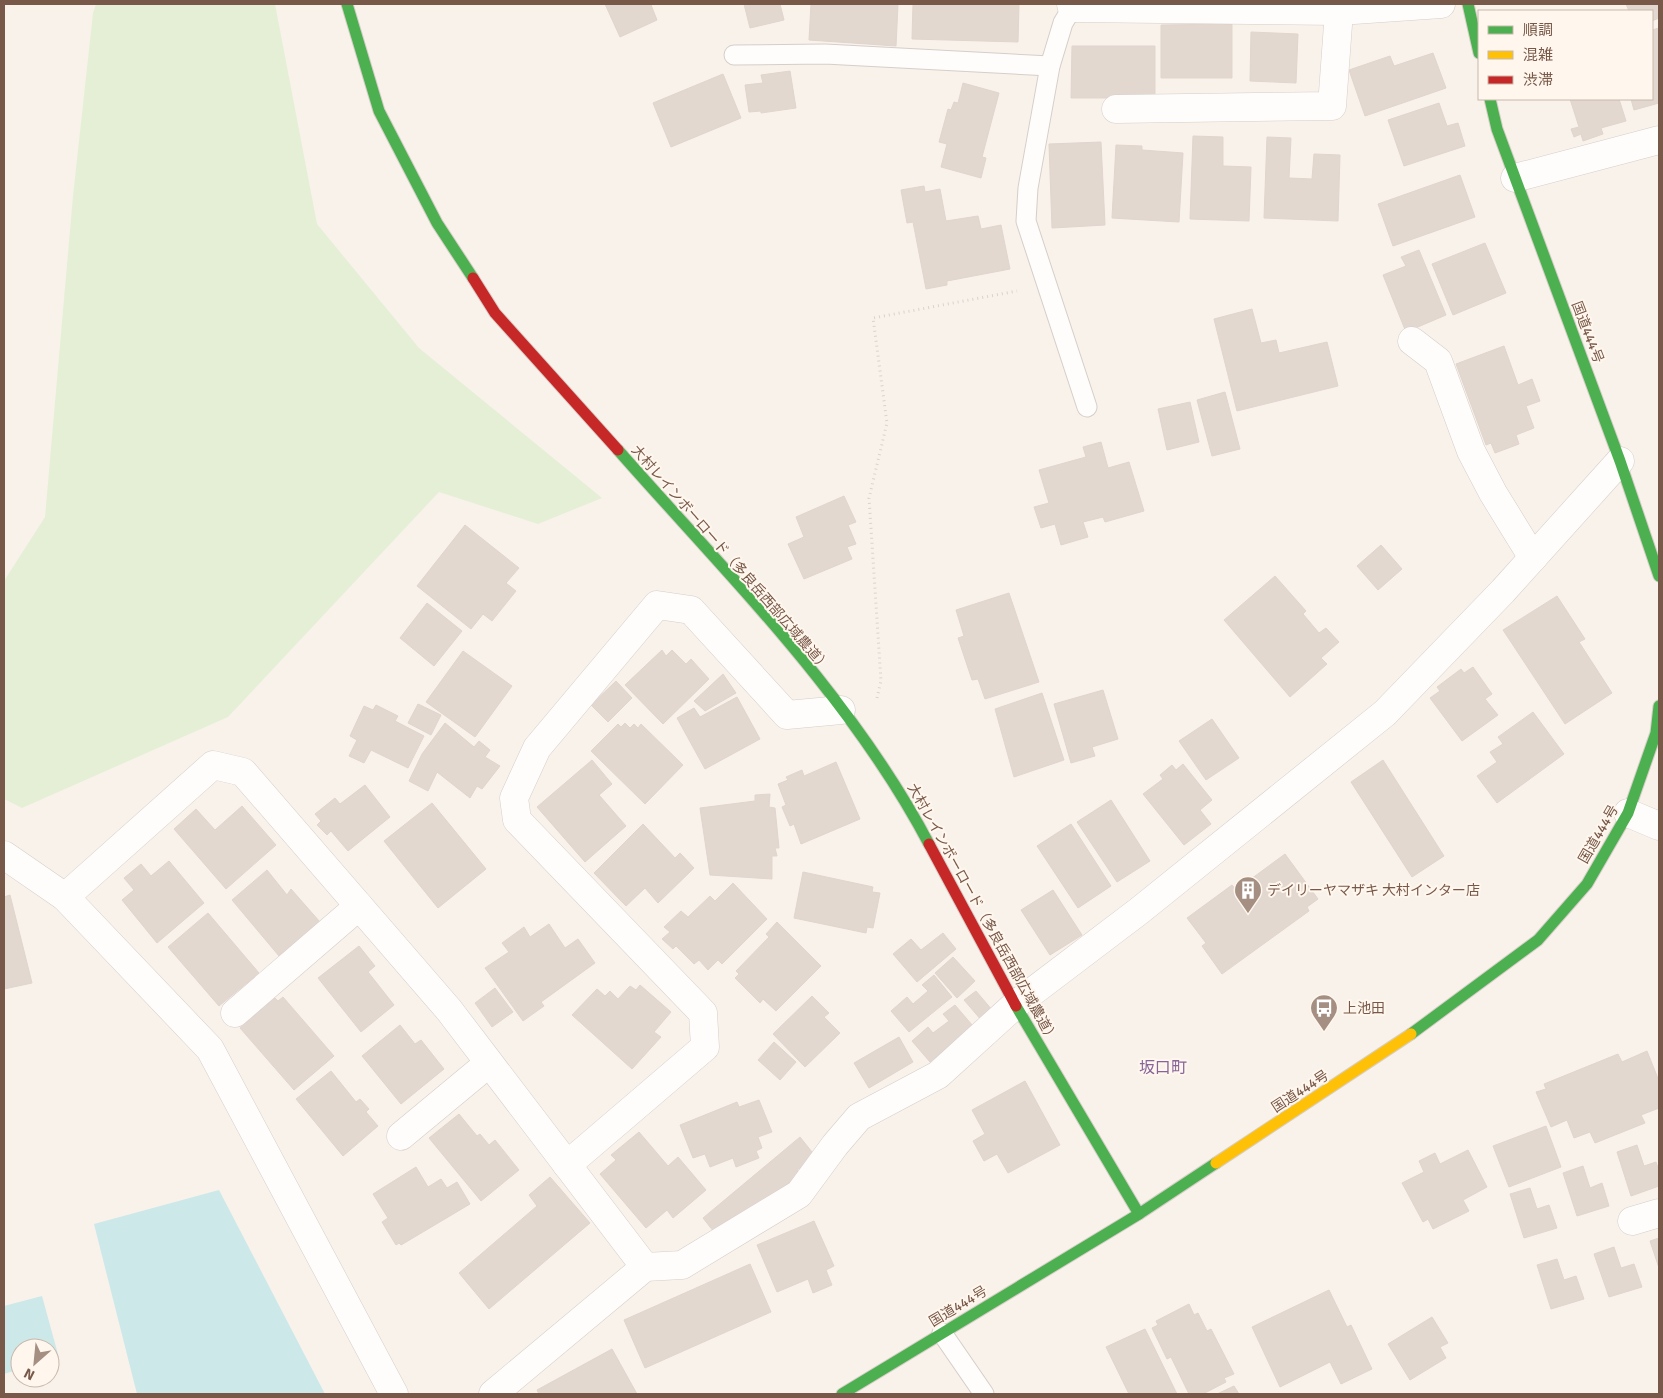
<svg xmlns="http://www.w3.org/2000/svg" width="1663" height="1398" font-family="Signika,'Noto Sans JP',sans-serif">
	<rect width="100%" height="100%" fill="#f8f2eb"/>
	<path fill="#e5efd6" d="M96 4H275L317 224 419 348 602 498 538 524 439 492 228 717 22 808 4 799V581L45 517 73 196 93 13Z"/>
	<g fill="#cce8e9">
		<path d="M219 1190 325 1394H137L94 1224Z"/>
		<path d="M42 1296 59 1358 50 1361V1348H20V1369L4 1374V1306Z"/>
	</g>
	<g fill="#e3d8d0" stroke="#e1d5cd">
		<path d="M605 4H655L651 5 657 20 620 37Z"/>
		<path d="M744 4H780L784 20 750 28Z"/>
		<path d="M811 4H898L896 46 809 40Z"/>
		<path d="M913 4H1019L1018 42 912 39Z"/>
		<path d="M1626 4H1659V18L1652 21V11H1629Z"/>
		<path d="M1232 24V78H1161V25Z"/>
		<path d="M1659 28V103L1634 110 1631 99H1652V30Z"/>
		<path d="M1251 32 1298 34 1296 83 1250 81Z"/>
		<path d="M1072 46H1155V98H1071Z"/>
		<path d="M1433 53 1446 88 1365 116 1349 70 1390 56 1394 66Z"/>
		<path d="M790 71 796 108 761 113V111L749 112 745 85 763 83 761 75Z"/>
		<path d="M723 74 741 118 671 147 653 103Z"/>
		<path d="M963 83 999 93 982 157 986 158 981 178 941 167 947 144 939 142 948 109 951 110 954 102 958 103Z"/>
		<path d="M1570 99H1619L1626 121 1601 128 1603 134 1583 141 1581 134 1574 137 1571 129 1579 127Z"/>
		<path d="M1439 103 1447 126 1458 123 1465 146 1404 166 1388 120Z"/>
		<path d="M1193 136 1223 137V166L1251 167 1249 221 1190 219Z"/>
		<path d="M1267 137 1291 138 1289 178 1312 179 1314 154 1340 155 1338 221 1264 218Z"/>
		<path d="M1101 142 1105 225 1052 228 1049 144Z"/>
		<path d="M1116 145 1142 146V150L1183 153 1179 222 1112 218Z"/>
		<path d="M1460 175 1475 217 1393 246 1378 204Z"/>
		<path d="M924 186 925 192 940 189 946 221 978 216 981 229 1001 225 1010 269 947 281V285L926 289 913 222 907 223 901 190Z"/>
		<path d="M1485 243 1506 293 1453 315 1432 264Z"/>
		<path d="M1419 250 1446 315 1406 332 1383 275 1406 266 1401 257Z"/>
		<path d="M1252 309 1261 343 1276 340 1279 353 1327 342 1338 386 1237 411 1214 319Z"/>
		<path d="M1504 346 1518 385 1532 379 1540 401 1526 406 1534 428 1516 435 1519 444 1495 453 1491 443 1486 445 1456 364Z"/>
		<path d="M1225 392 1240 449 1212 456 1197 400Z"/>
		<path d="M1190 402 1199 442 1167 450 1158 409Z"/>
		<path d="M1101 442 1108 468 1129 462 1144 511 1105 522 1103 517 1083 522 1088 537 1061 545 1055 524 1041 528 1034 507 1049 503 1039 470 1086 457 1083 447Z"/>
		<path d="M844 496 856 522 848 525 856 544 847 547 852 559 804 579 788 544 804 537 796 517Z"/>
		<path d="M465 525 519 568 506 583 516 591 492 621 483 614 471 629 417 586Z"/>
		<path d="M1381 545 1402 569 1378 590 1357 566Z"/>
		<path d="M1275 576 1306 611 1303 614 1319 633 1326 628 1339 642 1321 658 1327 664 1290 697 1224 620Z"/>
		<path d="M1009 593 1039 682 985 699 978 679 972 680 958 638 964 636 956 610Z"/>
		<path d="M1557 596 1585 639 1579 642 1612 693 1565 724 1503 630Z"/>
		<path d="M427 603 462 631 434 666 400 638Z"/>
		<path d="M662 650 666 656 672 650 686 664 691 659 709 679 663 724 625 685Z"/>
		<path d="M463 651 512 686 475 737 426 702Z"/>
		<path d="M1473 667 1492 694 1485 699 1498 715 1462 741 1430 698 1440 691 1437 687 1461 669 1464 673Z"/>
		<path d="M723 674 736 693 705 711 694 701Z"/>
		<path d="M616 681 632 698 608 722 591 705Z"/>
		<path d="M1103 690 1118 739 1092 747 1095 756 1071 763 1054 704Z"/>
		<path d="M1042 693 1064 760 1014 777 995 709Z"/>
		<path d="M737 697 760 739 705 769 677 718 694 708 700 717Z"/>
		<path d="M418 704 441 715 431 735 408 723Z"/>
		<path d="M376 705 398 716 395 721 424 736 408 768 371 750 364 763 349 756 357 740 350 736 364 706 373 710Z"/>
		<path d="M1533 712 1564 754 1497 803 1477 776 1497 762 1490 752 1503 744 1498 737Z"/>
		<path d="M1212 719 1239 758 1206 780 1179 741Z"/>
		<path d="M445 723 474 747 479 741 490 750 485 757 500 766 482 789 477 786 470 798 437 772 428 791 409 781 422 754Z"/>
		<path d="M625 723 630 728 634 724 638 728 641 724 683 765 645 804 591 751 618 724 621 727Z"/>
		<path d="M592 760 612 784 599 795 626 826 585 862 537 807Z"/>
		<path d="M1383 760 1444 856 1412 877 1351 782Z"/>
		<path d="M836 762 860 819 801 844 794 824 790 826 782 807 786 805 778 784 788 780 786 777 802 770 804 776Z"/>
		<path d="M1183 764 1212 800 1200 810 1211 824 1184 845 1143 794 1163 779 1160 775 1172 765 1176 770Z"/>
		<path d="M365 785 390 817 348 851 331 831 327 835 317 825 321 821 315 814 335 798 340 804Z"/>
		<path d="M770 794 769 807 775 808 779 848H775L777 856H772V879L710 875 700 808 755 801V795Z"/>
		<path d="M1111 800 1150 861 1117 882 1077 822Z"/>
		<path d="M432 803 486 869 438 908 384 841Z"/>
		<path d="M242 806 276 845 226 889 174 829 196 809 215 830Z"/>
		<path d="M643 824 675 858 680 853 694 868 658 903 645 888 626 906 594 873Z"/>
		<path d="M1071 824 1111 886 1078 908 1037 846Z"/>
		<path d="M1285 854 1318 899 1307 907 1309 911 1222 974 1202 946 1206 943 1187 918 1232 885 1236 890Z"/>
		<path d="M169 861 204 903 157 943 122 900 134 890 124 878 141 864 151 876Z"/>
		<path d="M267 870 287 895 291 889 320 922 279 956 232 900Z"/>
		<path d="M803 872 873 887 872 892 880 893 873 928 867 927 866 933 794 918Z"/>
		<path d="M733 883 767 919 722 964 718 960 708 970 699 960 694 964 676 946 673 949 662 939 670 932 664 927 681 911 688 917 710 896 715 901Z"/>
		<path d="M1053 890 1082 935 1050 955 1021 910Z"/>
		<path d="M10 895 32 983 4 989V897Z"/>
		<path d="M208 913 259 973 219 1006 168 947Z"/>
		<path d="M777 922 821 966 776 1011 763 999 760 1003 735 978 739 974 736 971 769 937 766 934Z"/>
		<path d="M549 924 565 948 578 939 595 963 541 1002 544 1006 523 1021 485 968 509 952 502 943 524 927 530 937Z"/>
		<path d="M943 933 956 949 917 982 893 954 911 939 921 950Z"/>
		<path d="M359 946 375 966 368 972 394 1005 361 1032 318 978Z"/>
		<path d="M953 957 975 981 957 998 935 973Z"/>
		<path d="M934 975 952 997 909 1032 891 1011 907 997 913 1004 928 991 922 985Z"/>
		<path d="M640 985 671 1012 654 1032 661 1037 632 1069 572 1015 597 989 605 996 610 991 618 999 630 986 636 990Z"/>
		<path d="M495 988 513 1012 492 1027 475 1003Z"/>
		<path d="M976 991 993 1011 982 1021 964 1000Z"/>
		<path d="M812 996 829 1013 824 1017 840 1033 805 1067 773 1034Z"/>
		<path d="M283 997 334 1056 294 1090 240 1028 275 998 278 1001Z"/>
		<path d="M955 1005 973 1026 930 1062 912 1041 928 1027 933 1033 949 1021 943 1014Z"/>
		<path d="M400 1025 415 1044 421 1040 444 1069 401 1104 362 1056Z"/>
		<path d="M899 1037 913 1062 869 1088 854 1063Z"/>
		<path d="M774 1042 796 1062 780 1080 758 1060Z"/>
		<path d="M1647 1051 1659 1081V1108L1641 1115 1645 1123 1595 1143 1590 1132 1574 1138 1567 1120 1551 1127 1536 1092 1546 1089 1544 1084 1618 1054 1622 1062Z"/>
		<path d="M331 1071 356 1102 360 1099 369 1109 366 1112 378 1126 343 1156 296 1099Z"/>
		<path d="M1025 1081 1060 1145 1008 1173 997 1154 984 1161 973 1141 985 1134 972 1110Z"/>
		<path d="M759 1100 772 1132 758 1137 762 1148 756 1151 759 1158 736 1167 733 1158 710 1167 705 1154 693 1158 680 1125 737 1102 739 1107Z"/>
		<path d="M459 1114 477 1136 480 1134 489 1145 495 1140 519 1170 481 1201 429 1138Z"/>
		<path d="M1546 1126 1561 1167 1509 1187 1493 1146Z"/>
		<path d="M639 1132 668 1166 678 1157 706 1190 673 1218 667 1210 646 1228 600 1174 616 1160 611 1155Z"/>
		<path d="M800 1137 816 1157 797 1170 801 1175 714 1232 703 1218Z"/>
		<path d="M1637 1145 1644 1166 1656 1162 1659 1171V1186L1631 1196 1617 1152Z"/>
		<path d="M1468 1150 1487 1187 1463 1200 1469 1211 1433 1229 1428 1219 1423 1222 1402 1183 1424 1172 1419 1161 1435 1153 1440 1164Z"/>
		<path d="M1583 1166 1590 1188 1602 1183 1609 1206 1577 1216 1563 1173Z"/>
		<path d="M416 1167 428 1187 441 1179 447 1188 457 1182 470 1204 401 1245 399 1243 396 1245 382 1222 388 1218 373 1194Z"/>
		<path d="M550 1177 590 1223 489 1309 459 1273 537 1206 529 1195Z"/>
		<path d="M1530 1188 1537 1209 1549 1205 1557 1228 1524 1238 1510 1194Z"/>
		<path d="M814 1221 834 1266 826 1270 832 1285 813 1293 808 1279 777 1292 757 1245Z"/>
		<path d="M1659 1238V1268L1650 1241Z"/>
		<path d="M1614 1247 1621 1268 1634 1264 1642 1287 1609 1297 1594 1254Z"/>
		<path d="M1557 1259 1564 1280 1576 1276 1584 1299 1551 1309 1537 1265Z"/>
		<path d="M750 1264 771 1312 645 1368 624 1320Z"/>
		<path d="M1329 1290 1347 1327 1351 1325 1372 1369 1341 1384 1330 1362 1280 1387 1252 1327Z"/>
		<path d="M1189 1304 1194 1315 1198 1313 1207 1331 1211 1329 1234 1374 1224 1378 1226 1382 1203 1394H1189L1171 1357 1167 1359 1152 1328 1158 1325 1156 1321Z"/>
		<path d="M1432 1317 1448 1343 1440 1347 1446 1358 1410 1380 1388 1344Z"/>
		<path d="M1145 1329 1177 1394H1129L1106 1347Z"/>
		<path d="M612 1349 637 1394H539L537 1390Z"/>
		<path d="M1234 1386 1239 1394H1217Z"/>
	</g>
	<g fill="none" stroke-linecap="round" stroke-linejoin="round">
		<g stroke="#d6cec8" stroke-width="21">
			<g id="lane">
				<path d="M1072 8 1063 23 1050 66 1028 188 1026 221 1087 407"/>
				<path d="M734 55 825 54 1050 66"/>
				<path d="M942 1333 984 1394"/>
			</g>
		</g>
		<g stroke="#d6cec8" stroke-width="29">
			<g id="street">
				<path d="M1071 4 1072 8 1339 11 1441 4"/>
				<path d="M1116 109 1332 106 1339 11"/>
				<path d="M1515 178 1659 140"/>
				<path d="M1412 341 1438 361 1471 451 1493 493 1533 558"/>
				<path d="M1628 813 1659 826"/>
				<path d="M4 855 65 897 210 1049 394 1394"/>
				<path d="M65 897 213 765 243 772 449 1010 645 1267"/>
				<path d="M235 1013 359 906"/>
				<path d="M401 1136 489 1063"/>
				<path d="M567 1165 705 1047 703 1013 517 820 514 798 537 748 657 605 691 610 787 715 841 710"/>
				<path d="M1632 1221 1659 1213"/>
				<path d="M493 1394 645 1267 682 1265 799 1194 835 1145 859 1117 938 1075 1015 1005 1139 911 1385 713 1503 591 1620 461"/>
			</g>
		</g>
		<g stroke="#d7cec8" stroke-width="13">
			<g id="fast">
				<path d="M347 4 379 111 437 223 473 278"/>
				<path d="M1468 4 1479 53"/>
				<path d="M1490 99 1497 129 1620 461 1659 576"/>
				<path d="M618 450C728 575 851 696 929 844"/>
				<path d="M1016 1006 1139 1214"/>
				<path d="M1411 1034 1538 940 1587 884 1628 813 1656 733 1659 706"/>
				<path d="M842 1394 1139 1214 1216 1163"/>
			</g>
		</g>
		<g stroke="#d7cec8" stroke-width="13">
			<path id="slow" d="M1216 1163 1411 1034"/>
		</g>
		<g stroke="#d7cec8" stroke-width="13">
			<g id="jam">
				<path d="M473 278 495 313 618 450"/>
				<path d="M929 844 1016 1006"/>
			</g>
		</g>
		<path stroke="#dbd2cd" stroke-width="3" stroke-dasharray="1 4" stroke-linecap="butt" d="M877 698 881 681 869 498 887 423 873 318 1017 291"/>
		<use href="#lane" stroke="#fefdfc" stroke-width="19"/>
		<use href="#street" stroke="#fefdfc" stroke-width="28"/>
		<use href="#fast" stroke="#4caf50" stroke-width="11"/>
		<use href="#slow" stroke="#ffc107" stroke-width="11"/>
		<use href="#jam" stroke="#c62828" stroke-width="11"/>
	</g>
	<defs>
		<g id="building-pin" transform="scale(1.4375)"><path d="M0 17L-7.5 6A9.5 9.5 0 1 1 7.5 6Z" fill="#a58e82" stroke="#fff7ed"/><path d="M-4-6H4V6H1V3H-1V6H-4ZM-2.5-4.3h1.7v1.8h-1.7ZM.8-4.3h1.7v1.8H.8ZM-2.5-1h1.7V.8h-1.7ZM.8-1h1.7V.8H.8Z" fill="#fff"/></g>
		<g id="bus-pin" transform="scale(1.4375)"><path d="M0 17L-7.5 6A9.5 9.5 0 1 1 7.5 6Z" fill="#a58e82" stroke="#fff7ed"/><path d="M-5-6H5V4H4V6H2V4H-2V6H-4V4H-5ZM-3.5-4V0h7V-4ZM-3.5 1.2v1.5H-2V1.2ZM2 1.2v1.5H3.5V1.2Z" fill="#fff"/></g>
	</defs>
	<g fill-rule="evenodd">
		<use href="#building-pin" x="1248" y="890"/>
		<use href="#bus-pin" x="1324" y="1008"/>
	</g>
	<g text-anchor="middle" stroke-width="4" stroke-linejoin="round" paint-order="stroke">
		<g font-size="14" fill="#785849" stroke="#fff7ed">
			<text transform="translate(1588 332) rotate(69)" y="5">国道444号</text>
			<text transform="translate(731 558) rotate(49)" y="5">大村レインボーロード（多良岳西部広域農道）</text>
			<text transform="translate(1598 834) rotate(-60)" y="5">国道444号</text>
			<text transform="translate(983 913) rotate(61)" y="5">大村レインボーロード（多良岳西部広域農道）</text>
			<text transform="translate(1300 1091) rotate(-33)" y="5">国道444号</text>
			<text transform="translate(958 1306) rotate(-31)" y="5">国道444号</text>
		</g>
		<g font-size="14" fill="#785849" stroke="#fff7ed" text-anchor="start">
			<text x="1267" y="895">デイリーヤマザキ 大村インター店</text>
			<text x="1343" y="1013">上池田</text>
		</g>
		<g font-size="16" fill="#87659c" stroke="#fff7ed">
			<text x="1163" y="1073">坂口町</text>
		</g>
	</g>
	<rect width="1663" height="1398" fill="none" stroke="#785849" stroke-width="10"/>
	<rect x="1478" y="10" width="175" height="90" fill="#fff7ed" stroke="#c9b7ab"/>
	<rect x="1488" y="26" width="25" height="8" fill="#4caf50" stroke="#c9b7ab"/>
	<text x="1523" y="35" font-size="15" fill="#785849">順調</text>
	<rect x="1488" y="51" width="25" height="8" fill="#ffc107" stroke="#c9b7ab"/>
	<text x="1523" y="60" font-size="15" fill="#785849">混雑</text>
	<rect x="1488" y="76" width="25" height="8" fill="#c62828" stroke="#c9b7ab"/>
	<text x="1523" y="85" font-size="15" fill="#785849">渋滞</text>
	<g transform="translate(35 1363) rotate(207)"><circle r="24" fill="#fff7ed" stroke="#c9b7ab"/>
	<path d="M0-4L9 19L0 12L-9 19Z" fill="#a58e82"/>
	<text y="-8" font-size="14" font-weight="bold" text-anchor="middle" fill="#785849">N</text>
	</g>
</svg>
